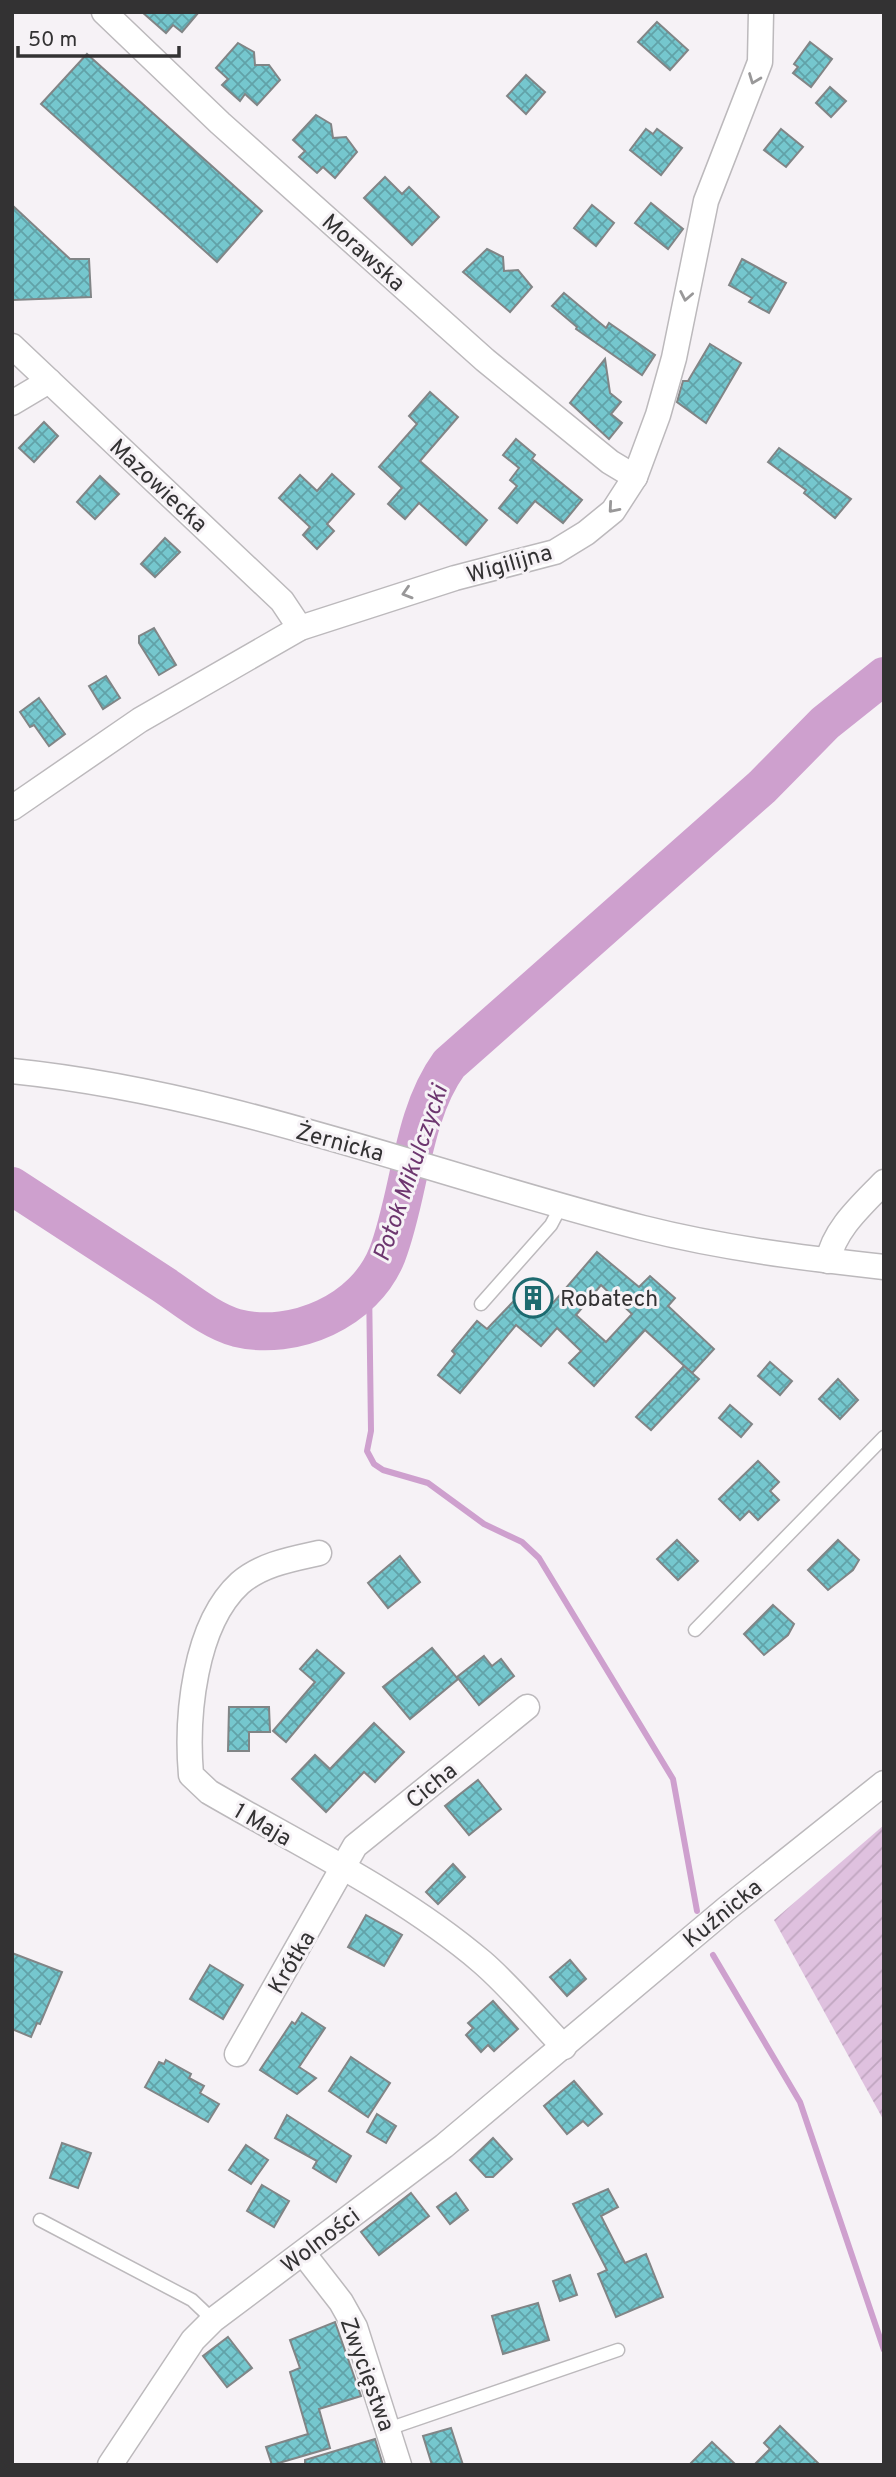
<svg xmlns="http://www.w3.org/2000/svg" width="896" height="2477" font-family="Overpass,sans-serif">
	<defs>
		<pattern id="garden-furrows" width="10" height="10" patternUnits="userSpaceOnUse" patternTransform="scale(1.75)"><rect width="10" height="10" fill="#dfc1df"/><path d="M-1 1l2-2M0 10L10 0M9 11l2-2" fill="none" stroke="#c0a6c0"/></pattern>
		<pattern id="building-cross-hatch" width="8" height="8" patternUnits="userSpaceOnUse" patternTransform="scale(1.75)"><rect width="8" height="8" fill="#75c7ce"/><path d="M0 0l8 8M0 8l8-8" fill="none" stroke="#61a2a8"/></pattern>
	</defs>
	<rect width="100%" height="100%" fill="#f6f2f6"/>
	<path fill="url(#garden-furrows)" d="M884 1825V2121L774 1920Z"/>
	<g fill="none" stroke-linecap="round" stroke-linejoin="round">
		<g stroke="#cea0ce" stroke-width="6">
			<path d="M369 1283 371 1431 367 1451 374 1464 383 1470 428 1483 484 1524 522 1542 539 1558 673 1779 697 1911"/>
			<path d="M713 1955 800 2102 884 2350"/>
		</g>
		<path stroke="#cea0ce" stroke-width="38" d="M12 1186C63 1219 113 1252 164 1285 185 1299 211 1321 237 1328 294 1342 365 1311 387 1255 410 1196 411 1116 449 1064L762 787 825 723 884 676"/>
	</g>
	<g fill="url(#building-cross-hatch)" stroke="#818586" stroke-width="2" fill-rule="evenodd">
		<path d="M142 12H199L182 32 173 25 166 33Z"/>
		<path d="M657 22 688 50 670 70 638 42Z"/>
		<path d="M810 42 832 59 811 87 793 73 798 67 794 64Z"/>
		<path d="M238 43 254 52 255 65H269L280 80 257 105 245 94 240 101 222 85 228 79 216 68Z"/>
		<path d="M87 54 262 211 217 262 41 104Z"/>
		<path d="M526 75 545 92 526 114 507 96Z"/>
		<path d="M830 87 846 101 831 117 816 103Z"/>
		<path d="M316 115 331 124 333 138 346 137 357 152 335 178 323 167 317 173 299 157 305 151 293 140Z"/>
		<path d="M646 129 653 134 657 129 682 148 661 175 630 150Z"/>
		<path d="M781 129 803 147 786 167 764 150Z"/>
		<path d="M385 177 402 194 409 187 439 217 412 245 364 198Z"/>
		<path d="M651 203 683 229 668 249 635 223Z"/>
		<path d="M12 205 70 259H89L91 297 13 300Z"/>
		<path d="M592 205 614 223 596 246 574 228Z"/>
		<path d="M487 249 503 257 504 271 518 270 532 287 510 312 463 272Z"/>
		<path d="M742 259 786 283 769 313 749 302 752 298 729 285Z"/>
		<path d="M564 293 606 328 609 323 655 355 642 375 576 329 577 327 552 306Z"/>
		<path d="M710 344 741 363 706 423 677 402 683 381H688Z"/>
		<path d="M605 359 610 393 621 402 611 414 622 423 609 439 570 403Z"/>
		<path d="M430 392 458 417 420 461 487 520 466 545 419 503 405 519 388 504 402 488 379 467 417 424 409 416Z"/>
		<path d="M44 422 58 436 34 462 19 448Z"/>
		<path d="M516 439 535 455 532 459 582 500 563 523 535 501 517 523 499 508 517 486 510 480 519 468 503 455Z"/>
		<path d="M779 448 851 499 835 518 804 493 806 490 768 462Z"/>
		<path d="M332 474 354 494 327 524 334 531 317 549 303 535 310 527 279 498 300 475 317 491Z"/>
		<path d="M100 476 119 494 95 519 77 502Z"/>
		<path d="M165 538 180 552 155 577 141 564Z"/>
		<path d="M154 628 176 665 159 675 139 643V636Z"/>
		<path d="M106 676 120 698 103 709 89 686Z"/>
		<path d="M39 698 65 734 49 746 34 725 30 727 20 712Z"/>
		<path d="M597 1252 639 1287 650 1276 675 1298 668 1306 714 1349 692 1373 645 1330 594 1386 569 1363 581 1351 557 1328 541 1346 516 1325 460 1393 438 1375 455 1354 452 1351 477 1321 487 1329 530 1284 553 1303ZM601 1285 632 1314 606 1342 576 1315Z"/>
		<path d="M770 1362 792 1381 780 1395 758 1376Z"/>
		<path d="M684 1366 699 1379 651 1430 636 1417Z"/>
		<path d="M838 1379 858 1400 840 1419 819 1399Z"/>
		<path d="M730 1405 752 1424 741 1437 719 1418Z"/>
		<path d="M758 1461 779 1482 770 1491 779 1500 758 1520 749 1511 740 1520 719 1499Z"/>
		<path d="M677 1540 698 1561 678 1580 657 1559Z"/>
		<path d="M838 1540 859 1560 853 1570 828 1590 808 1570Z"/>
		<path d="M400 1556 420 1582 388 1608 368 1583Z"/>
		<path d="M773 1605 794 1624 788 1635 764 1655 744 1634Z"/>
		<path d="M432 1648 458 1679 410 1719 383 1687Z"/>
		<path d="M317 1650 344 1673 286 1742 273 1731 315 1682 300 1669Z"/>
		<path d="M484 1656 492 1666 501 1659 514 1676 479 1705 457 1677Z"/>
		<path d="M229 1707H269L270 1732H249V1751H228Z"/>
		<path d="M374 1723 404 1752 375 1782 364 1772 326 1812 292 1779 315 1755 330 1769Z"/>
		<path d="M478 1780 501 1809 469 1835 445 1806Z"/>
		<path d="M453 1864 465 1877 438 1904 426 1892Z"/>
		<path d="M366 1915 402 1935 384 1966 348 1947Z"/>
		<path d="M12 1953 62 1972 40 2024 37 2023 31 2037 12 2029Z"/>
		<path d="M570 1960 586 1979 567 1996 550 1977Z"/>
		<path d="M210 1965 243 1985 223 2019 190 1999Z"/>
		<path d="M493 2001 518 2029 494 2051 488 2045 481 2052 466 2035 473 2028 468 2023Z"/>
		<path d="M302 2013 325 2028 299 2067 316 2078 297 2094 260 2070 292 2022 295 2024Z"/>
		<path d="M351 2057 390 2083 368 2117 329 2091Z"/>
		<path d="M166 2060 191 2074 189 2078 204 2086 200 2093 219 2104 208 2122 145 2087 159 2062 164 2064Z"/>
		<path d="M574 2081 602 2114 588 2126 583 2121 567 2134 544 2106Z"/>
		<path d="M377 2114 396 2126 386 2143 367 2132Z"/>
		<path d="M287 2115 351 2156 336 2182 313 2168 317 2161 275 2138Z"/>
		<path d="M493 2138 512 2159 493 2177H486L470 2160Z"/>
		<path d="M62 2143 91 2153 78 2188 50 2178Z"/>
		<path d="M246 2145 268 2160 251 2184 229 2170Z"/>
		<path d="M262 2185 289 2201 274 2227 247 2211Z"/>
		<path d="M608 2189 618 2207 601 2216 625 2263 646 2254 663 2297 616 2317 598 2274 607 2270 573 2204Z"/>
		<path d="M411 2193 429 2216 379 2255 361 2232Z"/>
		<path d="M456 2193 468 2210 450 2224 437 2207Z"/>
		<path d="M570 2275 577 2295 560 2301 553 2281Z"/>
		<path d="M538 2303 549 2340 503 2354 492 2316Z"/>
		<path d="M335 2322 361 2396 319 2409 330 2448 272 2465 266 2447 308 2434 290 2372 300 2368 290 2340Z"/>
		<path d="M228 2337 252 2368 227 2387 203 2356Z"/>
		<path d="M780 2426 820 2465H754L770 2449 764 2443Z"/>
		<path d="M451 2428 463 2465H432L423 2436Z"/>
		<path d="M375 2439 383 2465H305V2460Z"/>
		<path d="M712 2442 736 2465H689Z"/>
	</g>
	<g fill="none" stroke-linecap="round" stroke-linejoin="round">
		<g stroke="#bcb9bc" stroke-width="15">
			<g id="lane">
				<path d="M481 1304 551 1225 561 1206"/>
				<path d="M695 1630 884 1437"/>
				<path d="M40 2220 192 2300 213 2320"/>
				<path d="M388 2429 618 2350"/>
			</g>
		</g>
		<g stroke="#bcb9bc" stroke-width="27">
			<g id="street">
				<path d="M104 12 220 123 485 360 610 462 635 477"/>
				<path d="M12 346 282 601 300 628"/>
				<path d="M12 403 49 381"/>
				<path d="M12 808 140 720 300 628 455 578 555 552 586 533 613 511 635 477 658 415 674 358 706 201 760 62 761 12"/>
				<path d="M12 1071C228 1093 434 1175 643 1228 722 1248 803 1258 884 1267"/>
				<path d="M828 1261C834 1229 862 1205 884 1182"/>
				<path d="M319 1553C292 1559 262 1564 240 1583 194 1625 186 1717 191 1775L209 1792C300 1845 401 1893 482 1962 511 1987 537 2019 564 2047"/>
				<path d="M237 2054 355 1846 527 1707"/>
				<path d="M303 2253 341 2302 355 2327 399 2465"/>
				<path d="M110 2465 193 2340 213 2320 444 2146 726 1909 884 1783"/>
			</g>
		</g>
		<use href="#lane" stroke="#fff" stroke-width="12"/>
		<use href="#street" stroke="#fff" stroke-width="24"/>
	</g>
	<defs><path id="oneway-chevron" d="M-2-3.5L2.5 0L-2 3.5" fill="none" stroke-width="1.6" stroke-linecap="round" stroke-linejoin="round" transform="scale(1.75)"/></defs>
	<g stroke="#999899">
		<use href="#oneway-chevron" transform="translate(754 79) rotate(111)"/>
		<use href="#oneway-chevron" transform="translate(686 296) rotate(101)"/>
		<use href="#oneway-chevron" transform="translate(613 508) rotate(131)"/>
		<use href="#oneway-chevron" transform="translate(407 593) rotate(163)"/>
	</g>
	<defs>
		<g id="building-ring" transform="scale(2.0125)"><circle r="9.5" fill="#f6f2f6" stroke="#1d6a6f" stroke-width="1.5"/><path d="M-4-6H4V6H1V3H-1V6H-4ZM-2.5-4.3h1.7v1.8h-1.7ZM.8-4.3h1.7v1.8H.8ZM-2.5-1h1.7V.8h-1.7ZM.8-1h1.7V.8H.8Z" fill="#1d6a6f"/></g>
	</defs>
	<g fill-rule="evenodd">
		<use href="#building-ring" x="533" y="1298"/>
	</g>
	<g text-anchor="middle" stroke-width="6" stroke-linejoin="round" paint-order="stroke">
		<g font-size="23" fill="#333233" stroke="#f6f2f6">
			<text transform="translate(364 252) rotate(42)" y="8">Morawska</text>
			<text transform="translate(159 485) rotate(43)" y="8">Mazowiecka</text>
			<text transform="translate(509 563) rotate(-16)" y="8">Wigilijna</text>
			<text transform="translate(340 1142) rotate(15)" y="8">Żernicka</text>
			<text transform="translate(431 1785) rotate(-39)" y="8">Cicha</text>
			<text transform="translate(263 1824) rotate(30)" y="8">1 Maja</text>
			<text transform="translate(722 1913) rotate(-39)" y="8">Kuźnicka</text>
			<text transform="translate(291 1962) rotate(-59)" y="8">Krótka</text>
			<text transform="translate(320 2240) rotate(-37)" y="8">Wolności</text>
			<text transform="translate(368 2374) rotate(70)" y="8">Zwycięstwa</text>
		</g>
		<g font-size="23" fill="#333233" stroke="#f6f2f6" text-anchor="start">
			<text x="560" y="1306">Robatech</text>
		</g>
		<g font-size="24" font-style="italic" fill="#6d366f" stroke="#f6f2f6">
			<text transform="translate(410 1173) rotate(-71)" y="8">Potok Mikulczycki</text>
		</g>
	</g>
	<rect width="896" height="2477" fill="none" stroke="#333233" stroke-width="28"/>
	<path d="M18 46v10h161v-10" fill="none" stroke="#333233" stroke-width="3.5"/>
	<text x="28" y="46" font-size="21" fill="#333233" stroke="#f6f2f6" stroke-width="5" paint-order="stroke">50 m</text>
</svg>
